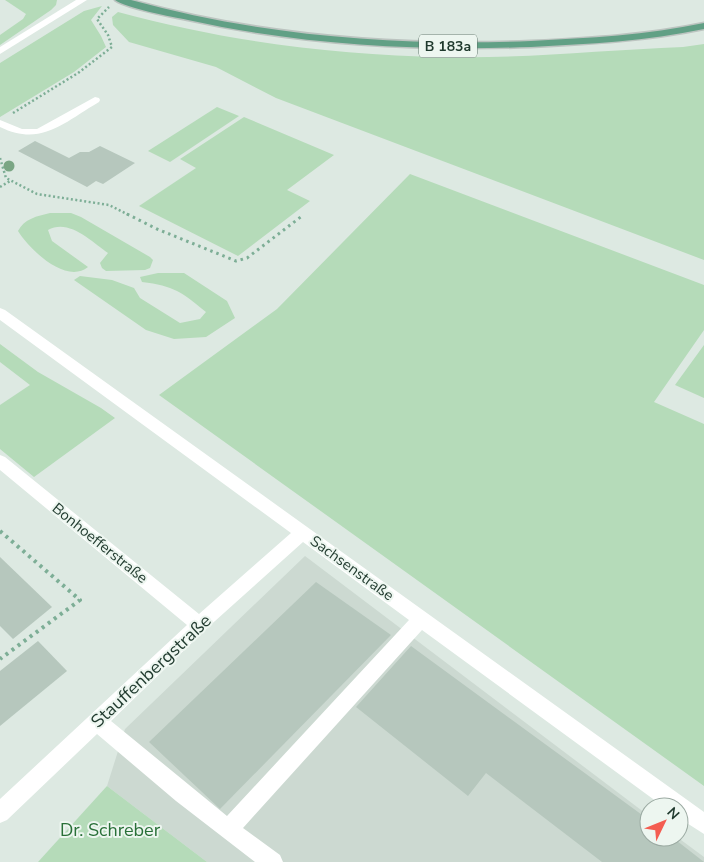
<svg xmlns="http://www.w3.org/2000/svg" width="704" height="862" font-family="'Nunito Sans',sans-serif">
	<rect width="100%" height="100%" fill="#dde9e2"/>
	<path fill="#ccd9d1" d="M305 556 649 816V837H677L704 857V862H207L107 786 125 729Z"/>
	<g fill="#b5dbb9">
		<path d="M5 0H57L56 5 51 10 0 45V35L23 19 26 14Z"/>
		<path d="M102 6 91 20 101 36 106 47 74 72 0 117V63L84 11Z"/>
		<path d="M118 12C224 41 334 55 444 57 524 59 603 50 683 47L704 44V260L276 98 216 67 129 42 113 25 112 17Z"/>
		<path d="M217 107 239 116 170 162 148 151Z"/>
		<path d="M244 117 334 155 287 190 310 201 238 256 139 206 196 168 180 159Z"/>
		<path d="M410 174 704 285V330L654 402 704 424V786L159 395 277 309Z"/>
		<path d="M50 213H71L81 217 150 257 153 260 150 268 145 270 106 271 102 268 100 263 108 253C92 242 69 218 48 230L52 241 88 267C66 285 29 249 18 231 24 219 37 216 50 213Z"/>
		<path d="M158 273H184L227 301 235 318 206 337 174 339 146 330 74 280 80 276 112 280 134 288 140 298 180 323 200 319 206 312C182 292 174 286 142 282L140 277Z"/>
		<path d="M0 344 38 372 101 408 115 418 34 477 0 449V405L30 385 0 362Z"/>
		<path d="M704 345V398L675 385Z"/>
		<path d="M107 786 207 862H38Z"/>
	</g>
	<g fill="#b6c7bd">
		<path d="M35 141 69 158 80 152H89L100 146 135 163 103 184 96 181 87 187 18 151Z"/>
		<path d="M0 557 52 607 13 639 0 626Z"/>
		<path d="M316 582 391 635 220 809 149 742Z"/>
		<path d="M38 641 67 671 0 726V671Z"/>
		<path d="M411 646 649 820V837H672L704 862H602L486 773 468 796 356 707Z"/>
	</g>
	<g fill="none" stroke-linecap="round" stroke-linejoin="round">
		<g stroke="#bcc4c0" stroke-width="3">
			<path id="major" d="M115 0H131C262 36 395 46 531 41 589 38 647 35 704 23V29C647 41 589 44 531 47 415 51 301 45 188 20 173 17 125 8 115 0Z"/>
		</g>
		<g stroke="#7dae96" stroke-width="2.5" stroke-dasharray="2 2.5" stroke-linecap="butt">
			<path d="M13 113 78 73 112 47 108 35 97 19 109 7"/>
			<path d="M0 158 6 178 37 194 109 205 129 215"/>
			<path d="M0 187 10 181"/>
		</g>
		<path stroke="#7dae96" stroke-width="3" stroke-dasharray="2.5 4" stroke-linecap="butt" d="M127 214 157 229 236 261 247 258 302 216"/>
		<path stroke="#7dae96" stroke-width="4" stroke-dasharray="3 4.5" stroke-linecap="butt" d="M0 531 80 600 0 659"/>
		<g fill="#fff" fill-rule="evenodd">
			<path d="M76 0H87L0 54V47Z"/>
			<path d="M95 97 99 98 100 100 99 102C63 123 41 147 0 127V120L22 129H37Z"/>
			<path d="M0 308 5 310 704 812V834L679 818V807H664L422 630 243 828 280 855 283 862H255L176 801 97 734 7 820 0 823V799L187 625 0 470V455L5 457 199 614 291 533 0 320ZM303 542 409 620 227 816 111 721 205 630Z"/>
		</g>
		<use href="#major" fill="#61a085" fill-rule="evenodd"/>
	</g>
	<circle fill="#7aa684" cx="9" cy="166" r="5.5"/>
	<g text-anchor="middle" stroke-width="4" stroke-linejoin="round" paint-order="stroke">
		<rect fill="#edf6f0" stroke="#5d7268" stroke-width="1" x="419" y="34.5" width="58" height="23" rx="4"/>
		<g font-size="14" font-weight="bold" fill="#1f392d">
			<text x="448" y="51">B 183a</text>
		</g>
		<g font-size="15" fill="#1f392d" stroke="#edf6f0">
			<text transform="translate(100 543) rotate(39)" y="5">Bonhoefferstraße</text>
			<text transform="translate(352 568) rotate(36)" y="5">Sachsenstraße</text>
		</g>
		<g font-size="18" fill="#1f392d" stroke="#edf6f0">
			<text transform="translate(151 671) rotate(-43)" y="6">Stauffenbergstraße</text>
		</g>
		<g font-size="18" fill="#297038" stroke="#edf6f0">
			<text x="110" y="836">Dr. Schreber</text>
		</g>
	</g>
	<g transform="translate(664 822) rotate(47)"><circle r="24" fill="#edf6f0" stroke="#9baaa2"/>
	<path d="M0-4L9 19L0 12L-9 19Z" fill="#f45d51"/>
	<text y="-8" font-size="14" font-weight="bold" text-anchor="middle" fill="#1f392d">N</text>
	</g>
</svg>
